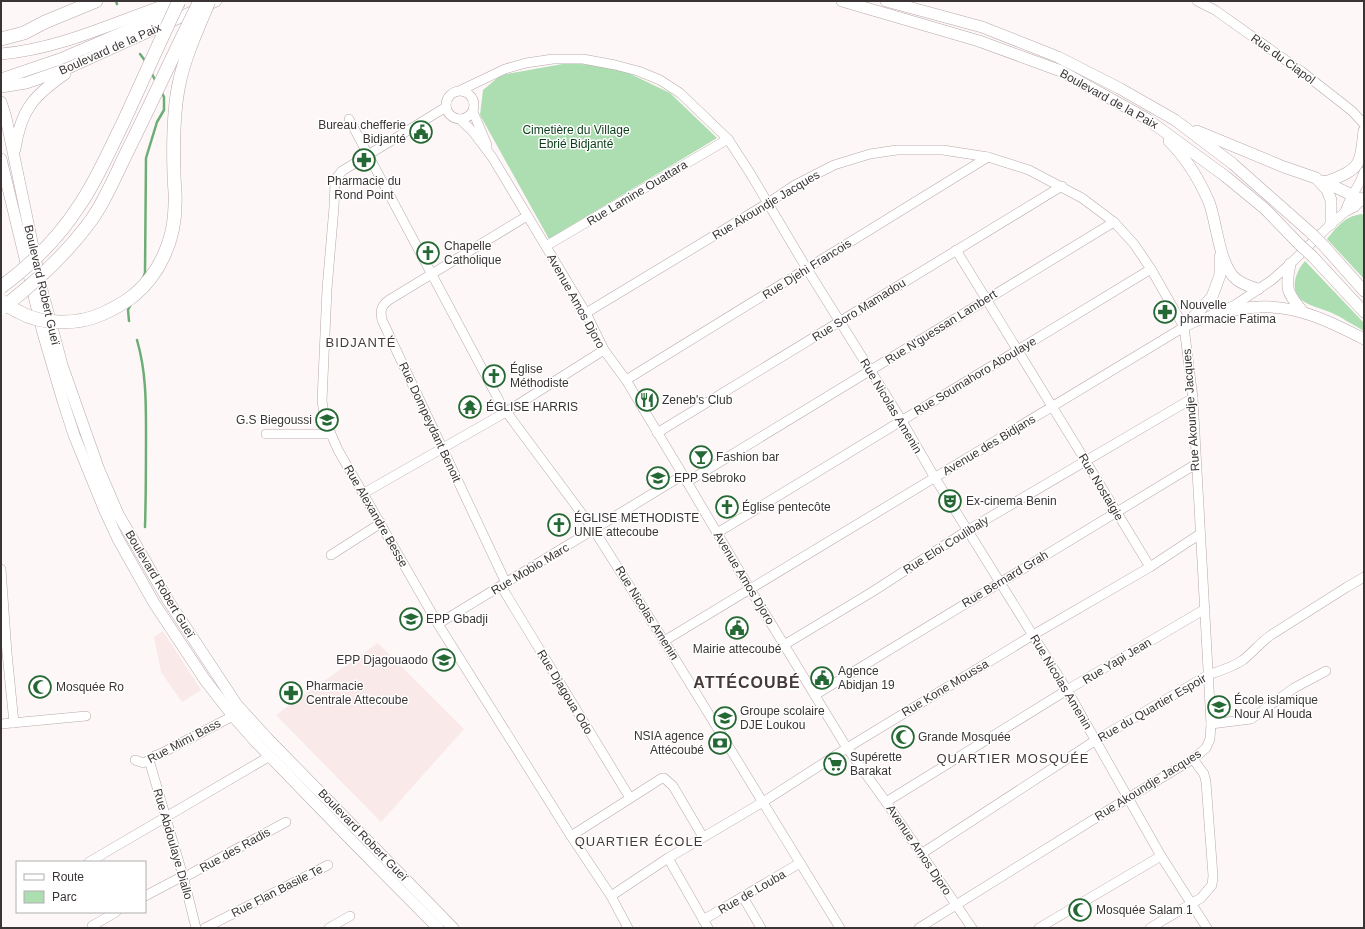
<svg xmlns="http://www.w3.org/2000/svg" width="1365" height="929" font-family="Helvetica,sans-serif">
	<rect width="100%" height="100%" fill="#fef7f7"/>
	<g fill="#f9e9e9">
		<path d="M163 631 201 690 182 702 161 672 154 637Z"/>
		<path d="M378 643 464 729 381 822 276 715Z"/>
	</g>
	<g fill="#addeb2">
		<path d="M568 63 616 67 670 93 717 138 549 239 480 115 483 90 501 75Z"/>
		<path d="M1361 214 1364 215V279L1327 239C1338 226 1344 217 1361 214Z"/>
		<path d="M1305 261 1364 323V331C1353 325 1343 318 1332 313 1323 309 1310 306 1303 301 1289 291 1295 272 1305 261Z"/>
	</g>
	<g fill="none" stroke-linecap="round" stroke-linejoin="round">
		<g stroke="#6cae75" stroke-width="2.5">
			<path d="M116 1 117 4"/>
			<path d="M140 54 146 62"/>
			<path d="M151 72 156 82"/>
			<path d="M143 278 145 273 146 158 157 122 164 110V97L161 91"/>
			<path d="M129 321 128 310 131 304"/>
			<path d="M137 340C146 371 146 401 146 432 146 464 146 495 145 527"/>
		</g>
		<g stroke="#b8a8a8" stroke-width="10">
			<g id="minor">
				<path d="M1197 1 1215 10 1301 71 1352 111 1364 124"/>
				<path d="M461 90 505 69 526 63 553 59H583L615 65 638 71 660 80 680 93 728 139 750 173 807 269 902 421 935 478 1067 690 1161 856 1207 928"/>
				<circle cx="460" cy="105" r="14"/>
				<path d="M446 107 342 171 337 177 335 183 334 207 327 289 322 401 325 420 338 450 438 624 571 836 611 896 628 928"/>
				<path d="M473 112 487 145"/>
				<path d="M349 119 502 406 594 530 664 641 840 928"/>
				<path d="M460 119 473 132 492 157 586 313 604 350 626 380 683 475 750 589 847 748 886 802 972 928"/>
				<path d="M1345 212C1349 197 1360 186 1364 172"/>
				<path d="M546 246 728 139"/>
				<path d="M956 250 1085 460 1150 567"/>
				<path d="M586 313 768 203 795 185 834 165 870 154 897 150H943L988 157 1029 170 1082 198 1114 222 1134 244 1151 269 1184 327 1193 398 1211 724 1210 739 1206 748 1193 759 1128 798 919 928"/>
				<path d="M626 380 988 157"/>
				<path d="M657 433 1062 186"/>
				<path d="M266 434H330"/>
				<path d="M687 482 1114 222"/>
				<path d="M364 493 506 412 604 350"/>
				<path d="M717 533 1151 269"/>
				<path d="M331 555 381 523"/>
				<path d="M1 569 7 653 14 723"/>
				<path d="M506 583 382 320C380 310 381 306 389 300L527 216"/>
				<path d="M501 586 630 798"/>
				<path d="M438 624 683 475"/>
				<path d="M664 641 1184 327 1235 305 1272 280 1290 264 1331 224 1345 212 1355 207 1364 197"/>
				<path d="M784 645 872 592 968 530 1193 398"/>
				<path d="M815 695 1196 464"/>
				<path d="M1 724 86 716"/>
				<path d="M1211 724 1251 719 1294 688 1326 671"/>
				<path d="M135 760C148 765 144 762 153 757 156 755 159 754 162 753L233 716"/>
				<path d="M149 760 183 876 196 928"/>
				<path d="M886 802 1067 690 1205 609"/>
				<path d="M571 836 662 778H664L673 786 703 837"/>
				<path d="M921 854 1096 740 1208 675C1220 671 1233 667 1243 660 1253 652 1261 642 1271 635L1347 587 1364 577"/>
				<path d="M668 858 708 928"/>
				<path d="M89 862 270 756"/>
				<path d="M183 878 286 822"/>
				<path d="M145 896 183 876"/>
				<path d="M611 896 668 858 763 802 847 748 1033 635 1150 567 1200 534"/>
				<path d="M743 897 761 928"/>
				<path d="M703 920 800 863"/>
				<path d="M92 926 116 912"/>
				<path d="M205 928 328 865"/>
				<path d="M329 928 350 916"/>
				<path d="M1039 928 1161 856"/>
				<path d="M1150 928 1201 898 1212 885 1213 876 1206 782 1204 774 1193 759"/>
			</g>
		</g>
		<g stroke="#b8a8a8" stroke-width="12">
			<g id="major">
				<path d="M842 1 979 41 1061 71 1147 119 1225 176 1264 208 1300 245"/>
				<path d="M886 1 982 27 1058 57 1119 88 1175 120 1233 164 1311 233"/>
				<path d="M1 54C61 49 117 21 174 2"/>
				<path d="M1 79 60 59 142 24 160 16 179 4"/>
				<path d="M1 87 26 83 66 69 216 1"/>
				<path d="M1 102 6 118 42 290 62 365 99 470 118 514 169 602 237 705 267 738 453 928"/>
				<path d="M1197 131 1284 167 1316 178 1327 190 1331 200V224"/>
				<path d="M1169 141C1186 158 1199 179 1209 202 1217 223 1219 265 1236 279 1242 284 1251 287 1258 289"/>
				<path d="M15 149C21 110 33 96 65 74"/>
				<path d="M1 159 43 333 63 401 74 435 105 511 118 539 154 603 205 680 233 716 256 742 353 842 438 928"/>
				<path d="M1323 181 1364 201"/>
				<path d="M1326 182C1360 169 1360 167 1364 131"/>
				<path d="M1324 246 1364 291"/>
				<path d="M1313 257 1364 312"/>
				<path d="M1290 264C1285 289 1287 293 1303 312"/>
				<path d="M1214 315C1229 311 1244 307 1259 307 1297 305 1331 322 1364 339"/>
				<path d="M1184 327 1212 297 1220 275V257"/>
			</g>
		</g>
		<g stroke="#b8a8a8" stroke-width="14">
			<path id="highway" d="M1 39 24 33 45 22 96 1"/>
		</g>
		<use href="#minor" stroke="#fff" stroke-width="9"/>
		<use href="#major" stroke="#fff" stroke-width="11"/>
		<use href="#highway" stroke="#fff" stroke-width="13"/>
		<g stroke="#b8a8a8" stroke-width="12" stroke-linecap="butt">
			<g id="major-bridge">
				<path d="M1311 233 1324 246"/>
				<path d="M1300 245 1313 257"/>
			</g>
		</g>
		<g stroke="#b8a8a8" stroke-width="14" stroke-linecap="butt">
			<g id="highway-bridge">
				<path d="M1 287C31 265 59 237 79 206 97 180 109 151 123 123 142 82 160 41 179 1"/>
				<path d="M1 301C7 305 13 309 19 312 42 325 78 325 102 314 113 309 124 303 133 296 160 274 175 239 175 205 176 195 174 185 174 174 173 144 173 113 179 84 185 55 198 28 209 1"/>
				<path d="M1 309C35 283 67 254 92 219 106 199 116 174 127 152 152 102 175 51 200 1"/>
			</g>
		</g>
		<use href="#major-bridge" stroke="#fff" stroke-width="11"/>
		<use href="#highway-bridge" stroke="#fff" stroke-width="13"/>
	</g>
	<defs>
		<g id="civic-ring" transform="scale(1.15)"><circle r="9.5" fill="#fff" stroke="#246833" stroke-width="1.5"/><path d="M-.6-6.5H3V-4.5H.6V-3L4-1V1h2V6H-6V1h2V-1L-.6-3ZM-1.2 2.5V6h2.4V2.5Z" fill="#246833"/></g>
		<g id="pharmacy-ring" transform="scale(1.15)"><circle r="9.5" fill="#fff" stroke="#246833" stroke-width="1.5"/><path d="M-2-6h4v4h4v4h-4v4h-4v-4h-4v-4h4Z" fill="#246833"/></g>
		<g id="church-ring" transform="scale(1.15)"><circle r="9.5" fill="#fff" stroke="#246833" stroke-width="1.5"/><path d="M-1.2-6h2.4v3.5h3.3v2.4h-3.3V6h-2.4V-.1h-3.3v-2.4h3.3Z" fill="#246833"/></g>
		<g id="restaurant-ring" transform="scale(1.15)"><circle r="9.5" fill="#fff" stroke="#246833" stroke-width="1.5"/><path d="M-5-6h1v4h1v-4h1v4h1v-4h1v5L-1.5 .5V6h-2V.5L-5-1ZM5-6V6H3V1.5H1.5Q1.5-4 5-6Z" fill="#246833"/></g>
		<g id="temple-ring" transform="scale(1.15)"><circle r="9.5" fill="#fff" stroke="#246833" stroke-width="1.5"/><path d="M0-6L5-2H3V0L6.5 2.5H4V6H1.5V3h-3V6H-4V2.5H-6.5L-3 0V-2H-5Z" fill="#246833"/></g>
		<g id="school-ring" transform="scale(1.15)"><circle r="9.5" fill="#fff" stroke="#246833" stroke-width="1.5"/><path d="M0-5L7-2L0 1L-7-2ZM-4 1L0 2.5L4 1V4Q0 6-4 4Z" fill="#246833"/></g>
		<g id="bar-ring" transform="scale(1.15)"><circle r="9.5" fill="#fff" stroke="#246833" stroke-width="1.5"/><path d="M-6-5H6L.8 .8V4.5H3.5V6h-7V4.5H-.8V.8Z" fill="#246833"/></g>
		<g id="theatre-ring" transform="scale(1.15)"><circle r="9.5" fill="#fff" stroke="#246833" stroke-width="1.5"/><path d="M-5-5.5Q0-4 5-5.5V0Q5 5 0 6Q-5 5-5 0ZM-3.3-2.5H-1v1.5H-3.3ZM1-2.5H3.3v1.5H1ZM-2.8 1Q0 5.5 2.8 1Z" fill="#246833"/></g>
		<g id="mosque-ring" transform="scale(1.15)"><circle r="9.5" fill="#fff" stroke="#246833" stroke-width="1.5"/><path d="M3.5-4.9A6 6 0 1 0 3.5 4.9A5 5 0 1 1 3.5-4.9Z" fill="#246833"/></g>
		<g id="bank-ring" transform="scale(1.15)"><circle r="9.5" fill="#fff" stroke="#246833" stroke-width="1.5"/><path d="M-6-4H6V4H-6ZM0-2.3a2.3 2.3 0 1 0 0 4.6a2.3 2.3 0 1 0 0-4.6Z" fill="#246833"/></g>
		<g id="supermarket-ring" transform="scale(1.15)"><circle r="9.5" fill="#fff" stroke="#246833" stroke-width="1.5"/><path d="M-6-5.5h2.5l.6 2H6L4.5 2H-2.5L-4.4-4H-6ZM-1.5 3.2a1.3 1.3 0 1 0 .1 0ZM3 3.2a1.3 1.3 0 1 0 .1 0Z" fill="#246833"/></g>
	</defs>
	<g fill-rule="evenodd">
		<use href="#civic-ring" x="421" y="132"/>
		<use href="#pharmacy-ring" x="364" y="160"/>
		<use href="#church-ring" x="428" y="253"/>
		<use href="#pharmacy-ring" x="1165" y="312"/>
		<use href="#church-ring" x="494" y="376"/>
		<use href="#restaurant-ring" x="647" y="400"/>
		<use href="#temple-ring" x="470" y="407"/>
		<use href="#school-ring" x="327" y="420"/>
		<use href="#bar-ring" x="701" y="457"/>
		<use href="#school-ring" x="658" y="478"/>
		<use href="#theatre-ring" x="950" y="501"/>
		<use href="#church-ring" x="727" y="507"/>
		<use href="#church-ring" x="559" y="525"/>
		<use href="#school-ring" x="411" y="619"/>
		<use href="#civic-ring" x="737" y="628"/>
		<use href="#school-ring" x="444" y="660"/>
		<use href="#civic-ring" x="822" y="678"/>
		<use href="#mosque-ring" x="40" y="687"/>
		<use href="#pharmacy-ring" x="291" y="693"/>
		<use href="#school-ring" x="1219" y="707"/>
		<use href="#school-ring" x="725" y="718"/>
		<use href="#mosque-ring" x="903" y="737"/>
		<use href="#bank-ring" x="720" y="743"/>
		<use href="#supermarket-ring" x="835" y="764"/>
		<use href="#mosque-ring" x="1080" y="910"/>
	</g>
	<g text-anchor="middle" stroke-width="3" stroke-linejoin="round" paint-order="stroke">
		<g font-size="12" fill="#3b3434" stroke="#fff">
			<text transform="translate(110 49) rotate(-24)" y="4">Boulevard de la Paix</text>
			<text transform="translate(1283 59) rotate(36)" y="4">Rue du Ciapol</text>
			<text transform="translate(1109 99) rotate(29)" y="4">Boulevard de la Paix</text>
			<text transform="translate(637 193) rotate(-31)" y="4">Rue Lamine Ouattara</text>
			<text transform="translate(766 205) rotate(-31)" y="4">Rue Akoundje Jacques</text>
			<text transform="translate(807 269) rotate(-32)" y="4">Rue Djehi Francois</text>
			<text transform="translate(42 285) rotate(77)" y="4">Boulevard Robert Gueï</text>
			<text transform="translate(576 301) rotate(61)" y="4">Avenue Amos Djoro</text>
			<text transform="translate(859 310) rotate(-32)" y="4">Rue Soro Mamadou</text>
			<text transform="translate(941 327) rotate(-32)" y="4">Rue N'guessan Lambert</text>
			<text transform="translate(975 376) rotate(-31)" y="4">Rue Soumahoro Aboulaye</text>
			<text transform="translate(891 406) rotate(59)" y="4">Rue Nicolas Amenin</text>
			<text transform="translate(1191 410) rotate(-94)" y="4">Rue Akoundje Jacques</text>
			<text transform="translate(430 422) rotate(65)" y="4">Rue Dompeydant Benoit</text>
			<text transform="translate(989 445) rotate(-31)" y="4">Avenue des Bidjans</text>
			<text transform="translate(1101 487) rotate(59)" y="4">Rue Nostalgie</text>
			<text transform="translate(376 516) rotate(60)" y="4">Rue Alexandre Besse</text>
			<text transform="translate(946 545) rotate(-32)" y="4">Rue Eloi Coulibaly</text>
			<text transform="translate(530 569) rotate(-31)" y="4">Rue Mobio Marc</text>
			<text transform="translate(744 578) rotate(59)" y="4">Avenue Amos Djoro</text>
			<text transform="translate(1005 579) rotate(-31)" y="4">Rue Bernard Grah</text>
			<text transform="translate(160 584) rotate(59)" y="4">Boulevard Robert Gueï</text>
			<text transform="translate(647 613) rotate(58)" y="4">Rue Nicolas Amenin</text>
			<text transform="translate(1117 661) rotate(-31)" y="4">Rue Yapi Jean</text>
			<text transform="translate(1061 682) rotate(59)" y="4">Rue Nicolas Amenin</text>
			<text transform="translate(945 688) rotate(-31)" y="4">Rue Kone Moussa</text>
			<text transform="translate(565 692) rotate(59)" y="4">Rue Djagoua Odo</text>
			<text transform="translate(1152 708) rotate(-30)" y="4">Rue du Quartier Espoir</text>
			<text transform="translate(184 741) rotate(-28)" y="4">Rue Mimi Bass</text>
			<text transform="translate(1148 785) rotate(-32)" y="4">Rue Akoundje Jacques</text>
			<text transform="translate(363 835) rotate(46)" y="4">Boulevard Robert Gueï</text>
			<text transform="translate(173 844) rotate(74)" y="4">Rue Abdoulaye Diallo</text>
			<text transform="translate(235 850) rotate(-29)" y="4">Rue des Radis</text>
			<text transform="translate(919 850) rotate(56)" y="4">Avenue Amos Djoro</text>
			<text transform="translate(277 891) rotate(-27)" y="4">Rue Flan Basile Te</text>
			<text transform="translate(752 892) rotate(-30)" y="4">Rue de Louba</text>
		</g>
		<g font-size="12" fill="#3b3434" stroke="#fff" text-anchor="start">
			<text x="406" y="129" text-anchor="end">Bureau chefferie<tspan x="406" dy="14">Bidjanté</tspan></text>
			<text x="364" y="185" text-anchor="middle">Pharmacie du<tspan x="364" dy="14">Rond Point</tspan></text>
			<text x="444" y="250">Chapelle<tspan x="444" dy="14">Catholique</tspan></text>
			<text x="1180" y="309">Nouvelle<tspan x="1180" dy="14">pharmacie Fatima</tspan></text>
			<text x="510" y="373">Église<tspan x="510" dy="14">Méthodiste</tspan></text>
			<text x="662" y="404">Zeneb's Club</text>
			<text x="486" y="411">ÉGLISE HARRIS</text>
			<text x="312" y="424" text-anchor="end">G.S Biegoussi</text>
			<text x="716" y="461">Fashion bar</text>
			<text x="674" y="482">EPP Sebroko</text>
			<text x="966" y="505">Ex-cinema Benin</text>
			<text x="742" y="511">Église pentecôte</text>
			<text x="574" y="522">ÉGLISE METHODISTE<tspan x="574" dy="14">UNIE attecoube</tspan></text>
			<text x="426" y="623">EPP Gbadji</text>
			<text x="737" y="653" text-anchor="middle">Mairie attecoubé</text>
			<text x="428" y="664" text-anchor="end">EPP Djagouaodo</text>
			<text x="838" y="675">Agence<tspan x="838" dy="14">Abidjan 19</tspan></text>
			<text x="306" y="690">Pharmacie<tspan x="306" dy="14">Centrale Attecoube</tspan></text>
			<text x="56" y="691">Mosquée Ro</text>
			<text x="1234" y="704">École islamique<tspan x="1234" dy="14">Nour Al Houda</tspan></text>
			<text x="740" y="715">Groupe scolaire<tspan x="740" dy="14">DJE Loukou</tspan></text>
			<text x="704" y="740" text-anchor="end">NSIA agence<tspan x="704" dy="14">Attécoubé</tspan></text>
			<text x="918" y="741">Grande Mosquée</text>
			<text x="850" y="761">Supérette<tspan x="850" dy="14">Barakat</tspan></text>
			<text x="1096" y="914">Mosquée Salam 1</text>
		</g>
		<g font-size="12" fill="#093c16" stroke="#fff">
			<text x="576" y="134">Cimetière du Village<tspan x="576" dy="14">Ebrié Bidjanté</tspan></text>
		</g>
		<g font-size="13" letter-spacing="1" fill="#463939" stroke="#fff">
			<text x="361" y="347">BIDJANTÉ</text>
			<text x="1013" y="763">QUARTIER MOSQUÉE</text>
			<text x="639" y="846">QUARTIER ÉCOLE</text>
		</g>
		<g font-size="16" font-weight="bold" letter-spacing="1" fill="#463939" stroke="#fff">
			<text x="747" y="688">ATTÉCOUBÉ</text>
		</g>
	</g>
	<rect width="1365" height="929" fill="none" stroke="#3b3434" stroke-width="4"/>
	<rect x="16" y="861" width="130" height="52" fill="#ffffff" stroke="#b1aeae"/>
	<rect x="24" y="874" width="20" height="6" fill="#ffffff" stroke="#b1aeae"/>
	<text x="52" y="881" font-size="12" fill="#3b3434">Route</text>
	<rect x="24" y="891" width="20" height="12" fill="#addeb2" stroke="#b1aeae"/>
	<text x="52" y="901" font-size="12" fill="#3b3434">Parc</text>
</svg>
